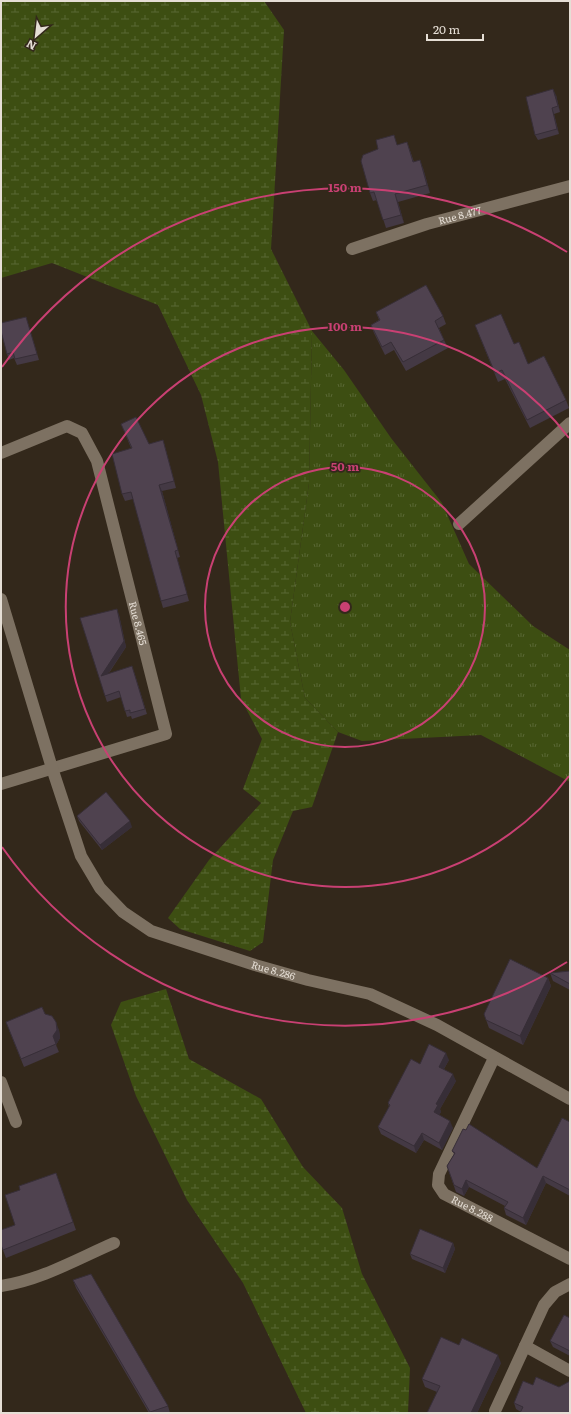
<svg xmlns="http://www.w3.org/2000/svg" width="571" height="1414" font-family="Literata,serif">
	<defs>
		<pattern id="grass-tufts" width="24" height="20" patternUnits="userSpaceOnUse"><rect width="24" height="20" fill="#3d4e12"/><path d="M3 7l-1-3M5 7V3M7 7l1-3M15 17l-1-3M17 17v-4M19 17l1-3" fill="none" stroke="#596734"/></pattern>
		<pattern id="wetland-marsh" width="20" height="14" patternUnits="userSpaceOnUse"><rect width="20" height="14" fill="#3d4e12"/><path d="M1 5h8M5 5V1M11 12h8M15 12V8" fill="none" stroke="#596734"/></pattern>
	</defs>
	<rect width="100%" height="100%" fill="#33281b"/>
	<path fill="url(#grass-tufts)" d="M312 331 344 370 391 438 442 503 469 564 533 626 570 650V782L481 735 362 741 338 732 305 698 290 622 309 483Z"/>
	<g fill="url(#wetland-marsh)">
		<path d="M1 1H264L284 30 271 249 312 331 309 483 290 622 305 698 338 732 312 807 293 811 273 860 263 942 250 951 180 929 168 918 209 860 261 803 243 789 262 739 241 699 218 462 201 395 158 305 52 263 1 278Z"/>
		<path d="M166 989 189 1059 261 1099 303 1167 342 1208 362 1274 410 1368 408 1413H306L243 1283 187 1200 136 1096 111 1025 121 1002Z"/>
	</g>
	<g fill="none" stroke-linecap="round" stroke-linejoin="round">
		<g stroke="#7d7162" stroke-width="12">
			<path id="s1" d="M352 249 427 224 570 186"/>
			<path id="s2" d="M1 453 67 426 82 433 97 461 166 734 1 784"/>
			<path d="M459 524 570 423"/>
			<path id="s3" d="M1 599 52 768 81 856 100 888 123 912 151 931 255 965 308 980 370 994 437 1025 570 1099"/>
			<path id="s4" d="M494 1058 439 1174 438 1185 444 1194 570 1259"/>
			<path d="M1 1082 16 1122"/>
			<path d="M1 1286C41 1280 77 1259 114 1243"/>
			<path d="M525 1346 570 1371"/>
			<path d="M495 1411 544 1305 555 1292 570 1284"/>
		</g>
	</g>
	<g fill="#443944">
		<path d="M556 95 560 112 554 114 559 134 538 140 535 135Z"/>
		<path d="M407 142 414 162 423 168 430 193 398 202 404 223 386 228 377 200 373 201 370 193 398 145Z"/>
		<path d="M376 312 443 316 446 324 439 328 444 340 448 348 406 371 394 350 385 355 374 333 371 325 379 320Z"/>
		<path d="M26 317 39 360 17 365 14 358 9 360 7 354Z"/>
		<path d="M475 325 514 344 528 364 566 400 569 408 530 428 505 379 498 382Z"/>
		<path d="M121 424 149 444 163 440 165 447 176 488 162 491 180 557 177 558 189 601 163 608 161 601 133 499 125 501 122 494 131 448Z"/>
		<path d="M119 615 126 647 109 673 134 672 147 714 132 719 131 716 127 717 121 697 107 702 105 696Z"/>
		<path d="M77 816 132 827 102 850 79 821Z"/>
		<path d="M570 971V990L553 981 550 973Z"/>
		<path d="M548 978 551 986 523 1045 489 1028 484 1014Z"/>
		<path d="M45 1014 59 1030 60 1038 56 1045 59 1052 24 1067 9 1030Z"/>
		<path d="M449 1060 444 1069 456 1081 440 1109 441 1112 439 1115 453 1128 442 1150 424 1140 416 1153 381 1134 378 1127 389 1107 388 1103 420 1064Z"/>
		<path d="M570 1122V1196L546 1183 526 1225 506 1215 504 1208 505 1206 469 1187 464 1196 456 1192 447 1166 454 1154 452 1151 537 1168Z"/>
		<path d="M56 1173 76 1230 6 1258 1 1245 15 1225 20 1190Z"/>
		<path d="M453 1243 455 1249 445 1273 412 1259 410 1254Z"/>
		<path d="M73 1280 168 1406 170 1413H149L76 1288Z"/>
		<path d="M570 1318V1356L553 1347 550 1341Z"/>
		<path d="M501 1363 477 1413H427L437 1392 425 1387 422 1379Z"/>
		<path d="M533 1385 521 1412 516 1409 514 1403Z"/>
	</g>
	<g fill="#372e37">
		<path d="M553 89 556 95 560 112 558 106Z"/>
		<path d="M552 108 554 114 559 134 557 129Z"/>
		<path d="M420 160 423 168 430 193 427 185Z"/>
		<path d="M395 194 398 202 404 223 401 215Z"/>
		<path d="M159 485 162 491 180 557 178 550Z"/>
		<path d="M117 609 119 615 126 647 103 681 101 676Z"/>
		<path d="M130 821 132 827 102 850 100 845Z"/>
		<path d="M548 978 551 986 523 1045 520 1036Z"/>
		<path d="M56 1022 59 1030 60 1038 56 1045 59 1052 53 1036Z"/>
		<path d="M446 1053 449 1060 441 1074 439 1067Z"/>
		<path d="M453 1074 456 1081 440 1109 441 1112 437 1119 434 1112 436 1104Z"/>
		<path d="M450 1121 453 1128 442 1150 439 1143Z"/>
		<path d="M422 1133 424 1140 416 1153 414 1146Z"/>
		<path d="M543 1176 546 1183 526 1225 523 1218Z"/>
		<path d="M466 1180 469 1187 464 1196 462 1189Z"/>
		<path d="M453 1243 455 1249 445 1273 443 1268Z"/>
		<path d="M498 1355 501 1363 477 1413H471Z"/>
	</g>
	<g fill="#4f424f" stroke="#372e37">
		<path d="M553 89 558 106 552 108 557 129 535 135 526 97Z"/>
		<path d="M394 135 397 145 407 142 413 162 420 160 427 185 395 194 401 215 383 220 374 192 370 193 361 161 363 155 378 149 376 140Z"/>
		<path d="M426 285 443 316 435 321 444 340 403 362 391 342 382 347 371 325 380 320 376 312Z"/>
		<path d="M501 314 514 344 519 342 528 364 544 356 566 400 527 420 502 370 495 373 475 325Z"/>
		<path d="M26 317 37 354 15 359 13 352 7 354 1 331V323Z"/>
		<path d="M136 417 149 444 163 440 174 481 159 485 178 550 175 551 187 594 161 601 131 492 122 494 112 454 132 448 121 424Z"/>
		<path d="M117 609 124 641 101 676 132 666 145 709 130 713V710L125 711 119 691 105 696 80 618Z"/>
		<path d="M106 792 130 821 100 845 77 816Z"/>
		<path d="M510 959 548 978 520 1036 486 1020 484 1014Z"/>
		<path d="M570 971V984L550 973Z"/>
		<path d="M42 1007 45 1014 52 1016 56 1022 57 1030 53 1036 56 1044 21 1059 6 1022Z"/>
		<path d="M429 1044 446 1053 439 1067 453 1074 436 1104 438 1105 434 1112 450 1121 439 1143 422 1133 414 1146 378 1127 390 1105 388 1103 411 1059 420 1064Z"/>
		<path d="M562 1118 570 1122V1190L543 1176 523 1218 504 1208 508 1202 466 1180 462 1189 454 1185 447 1166 455 1153 452 1151 463 1129 466 1130 469 1124 537 1168Z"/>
		<path d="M56 1173 73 1222 3 1250 1 1245V1230L15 1225 5 1195 20 1190 19 1186Z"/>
		<path d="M420 1229 453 1243 443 1268 410 1254Z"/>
		<path d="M91 1274 168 1406 150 1412 73 1280Z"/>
		<path d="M564 1315 570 1318V1351L550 1341Z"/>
		<path d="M441 1337 459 1345 462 1338 498 1355 471 1413H427L440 1386 422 1379Z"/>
		<path d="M536 1377 559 1387 570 1381V1413H520L523 1407 514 1403 523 1381 533 1385Z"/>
	</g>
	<g fill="none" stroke="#c94073" stroke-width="2">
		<circle cx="345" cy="607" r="140"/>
		<path d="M569 776A280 280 0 1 1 569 438"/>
		<path d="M567 962A419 419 0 0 1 2 847M2 367A419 419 0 0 1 567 252"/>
	</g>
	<g text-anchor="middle" stroke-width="3.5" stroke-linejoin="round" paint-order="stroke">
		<g font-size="10" fill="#e5ded5" stroke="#33281b">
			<text dy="4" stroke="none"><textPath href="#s1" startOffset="113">Rue 8.477</textPath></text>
			<text dy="4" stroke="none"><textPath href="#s2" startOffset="287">Rue 8.465</textPath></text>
			<text dy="4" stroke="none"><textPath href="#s3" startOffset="502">Rue 8.286</textPath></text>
			<text dy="4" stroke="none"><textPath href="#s4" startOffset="182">Rue 8.288</textPath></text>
		</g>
	</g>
	<circle cx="345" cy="607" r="6" fill="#c94073" stroke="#33281b" stroke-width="2"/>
	<g font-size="12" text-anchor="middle" font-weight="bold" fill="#c94073" stroke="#33281b" stroke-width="3.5" stroke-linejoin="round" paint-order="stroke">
		<text x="345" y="192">150 m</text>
		<text x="345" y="331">100 m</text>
		<text x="345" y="471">50 m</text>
	</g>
	<rect width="571" height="1414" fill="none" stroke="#e5ded5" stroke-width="4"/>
	<g transform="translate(36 36) rotate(208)" stroke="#33281b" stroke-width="3" paint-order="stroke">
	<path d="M0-3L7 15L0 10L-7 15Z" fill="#e5ded5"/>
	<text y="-6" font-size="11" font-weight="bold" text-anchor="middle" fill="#e5ded5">N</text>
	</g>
	<path d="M427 34v6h56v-6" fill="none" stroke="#e5ded5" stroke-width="2"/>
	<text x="433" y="34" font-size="12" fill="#e5ded5" stroke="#33281b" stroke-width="3" paint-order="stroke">20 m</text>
</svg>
